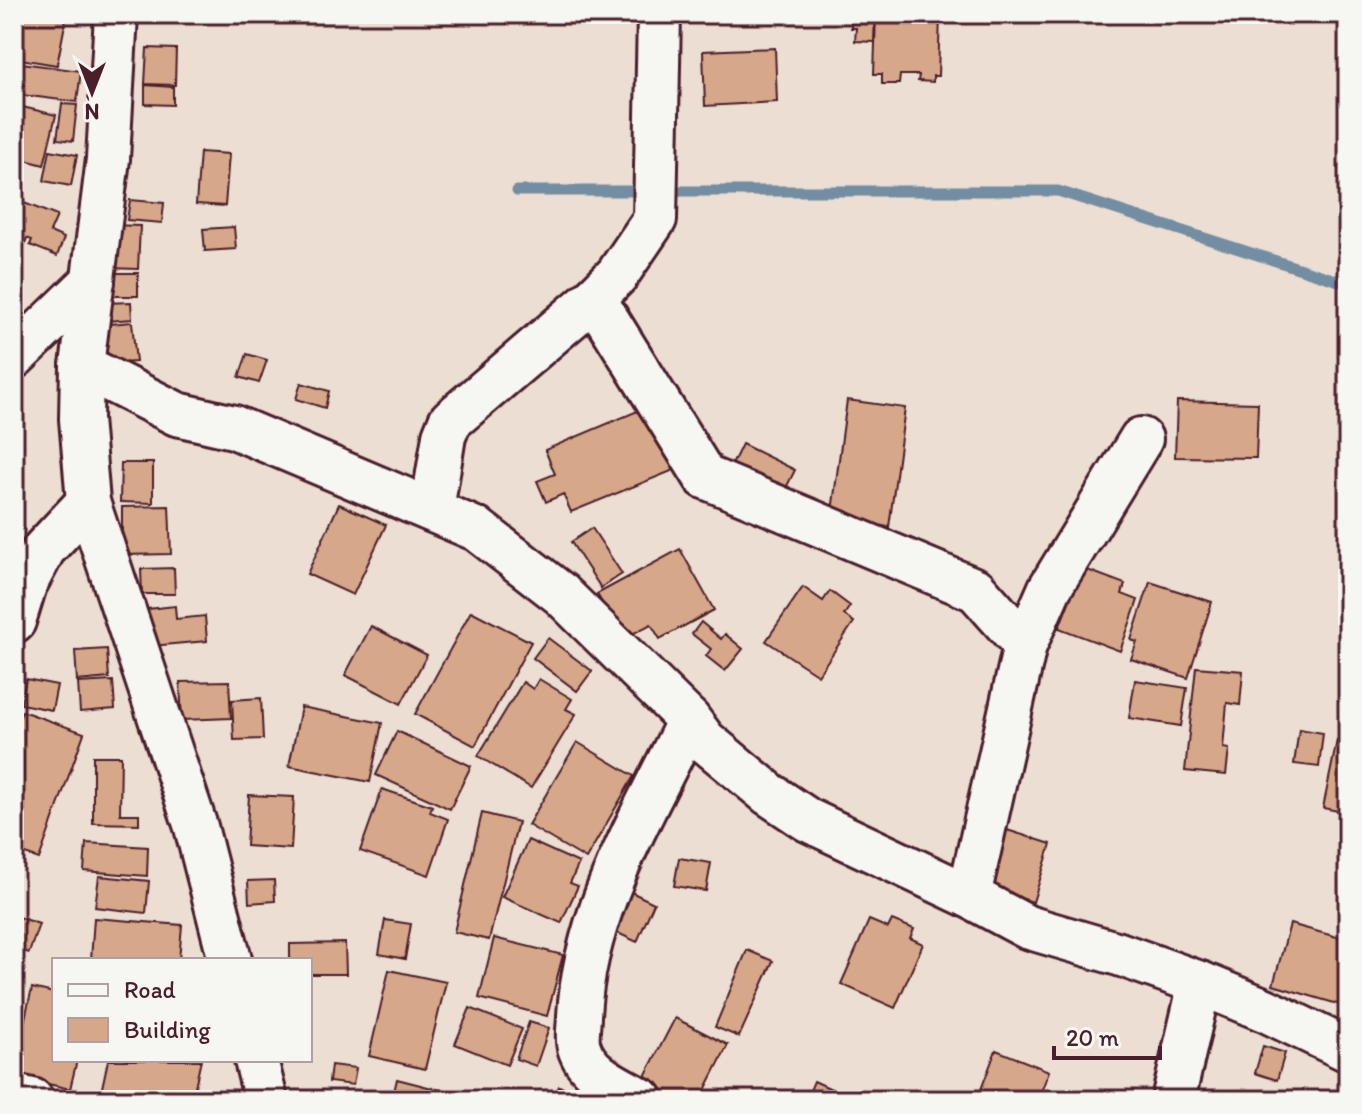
<svg xmlns="http://www.w3.org/2000/svg" width="1362" height="1114" font-family="Itim,sans-serif">
	<rect width="100%" height="100%" fill="#ecded2"/>
	<filter id="ink" filterUnits="userSpaceOnUse"><feTurbulence type="fractalNoise" baseFrequency=".0125" numOctaves="2"/><feDisplacementMap in="SourceGraphic" scale="16" xChannelSelector="R" yChannelSelector="G"/><feConvolveMatrix kernelMatrix="1 2 1 2 8 2 1 2 1" color-interpolation-filters="sRGB"/></filter>
	<g filter="url(#ink)">
		<g fill="none" stroke-linecap="round" stroke-linejoin="round">
			<path stroke="#738da2" stroke-width="11" d="M517 191H1058L1348 284"/>
		</g>
		<g fill="#d6a788" stroke="#4a1f2b" stroke-width="2">
			<path d="M14 14H67L57 65 14 58Z"/>
			<path d="M875 14 874 42 855 41 856 28H851V15Z"/>
			<path d="M876 14 940 15 938 76H933V82L918 81 919 75H900L899 84H882V74H874Z"/>
			<path d="M147 48 176 49 175 85 145 84Z"/>
			<path d="M775 48 777 102 705 106 703 51Z"/>
			<path d="M14 62 81 71 77 102 14 94Z"/>
			<path d="M145 85 173 87V105L145 104Z"/>
			<path d="M62 104 77 105 73 141 57 139Z"/>
			<path d="M14 105 56 115 44 165 14 157Z"/>
			<path d="M50 150 77 155 71 186 44 181Z"/>
			<path d="M200 152 229 154 225 206 196 204Z"/>
			<path d="M14 199 57 216 50 232 64 238 57 256 30 245 32 240 27 238 17 263 14 262Z"/>
			<path d="M130 200 164 203 162 223 127 220Z"/>
			<path d="M111 225 140 226 138 269 109 268Z"/>
			<path d="M234 227 236 249 205 251 203 229Z"/>
			<rect x="113" y="273" width="25" height="23"/>
			<path d="M131 302 132 319 107 321 105 303Z"/>
			<path d="M132 322 136 362 102 364 99 325Z"/>
			<path d="M247 354 267 360 259 383 239 377Z"/>
			<path d="M301 383 329 391 325 408 296 399Z"/>
			<path d="M847 400 905 408 889 527 831 519Z"/>
			<path d="M1177 401 1258 403 1256 458 1175 457Z"/>
			<path d="M647 407 674 470 571 512 563 494 546 502 537 481 555 474 545 450Z"/>
			<path d="M742 444 795 470 780 500 727 475Z"/>
			<path d="M121 463H153V503L120 502Z"/>
			<path d="M339 504 386 525 353 595 307 574Z"/>
			<path d="M169 506 171 554 122 555V507Z"/>
			<path d="M592 528 622 574 601 588 571 542Z"/>
			<path d="M680 549 714 610 660 639 651 624 623 639 597 594Z"/>
			<path d="M174 568 175 594H142L141 569Z"/>
			<path d="M1082 568 1125 584 1122 594 1138 600 1120 651 1059 628Z"/>
			<path d="M1150 582 1212 602 1188 678 1131 659 1137 642 1131 640Z"/>
			<path d="M803 587 823 601 830 591 850 606 844 615 854 622 818 675 766 641Z"/>
			<path d="M175 606 176 619 205 616 207 641 151 646 148 609Z"/>
			<path d="M471 611 531 642 475 746 415 714Z"/>
			<path d="M701 622 721 639 725 634 743 649 725 671 706 656 711 649 692 634Z"/>
			<path d="M371 626 427 655 401 704 345 675Z"/>
			<path d="M548 638 592 671 577 691 533 658Z"/>
			<path d="M107 649 109 678 77 681 75 651Z"/>
			<path d="M1196 667 1243 671 1240 705 1227 703 1223 748 1229 749 1226 775 1185 771Z"/>
			<path d="M26 679 57 685 52 710 21 704Z"/>
			<path d="M539 679 572 699 566 709 576 714 531 788 478 756 523 682 533 689Z"/>
			<path d="M1135 680 1187 688 1181 726 1129 718Z"/>
			<path d="M113 681 115 709 80 712 78 683Z"/>
			<path d="M229 681 231 718 182 720 180 682Z"/>
			<path d="M261 698 263 739 234 740 232 700Z"/>
			<path d="M301 707 382 723 370 782 289 766Z"/>
			<path d="M22 711 84 733 39 859 14 850V734Z"/>
			<path d="M1299 729 1323 733 1319 767 1294 764Z"/>
			<path d="M397 731 471 766 450 809 376 775Z"/>
			<path d="M1337 740 1348 742V813L1323 808Z"/>
			<path d="M577 742 634 776 586 859 528 825Z"/>
			<path d="M93 756H121L120 814H139V824L93 823Z"/>
			<path d="M382 789 432 806 430 812 448 819 429 875 360 851Z"/>
			<path d="M249 795 294 797 291 849 246 846Z"/>
			<path d="M482 813 518 822 489 940 454 932Z"/>
			<path d="M1007 830 1051 844 1033 902 988 888Z"/>
			<path d="M528 840 579 863 570 883 578 886 561 923 502 897Z"/>
			<path d="M86 843 148 847 147 876 84 871Z"/>
			<path d="M679 858 711 863 706 891 674 886Z"/>
			<path d="M99 876 149 881 146 913 95 907Z"/>
			<path d="M274 880 275 901 249 903 248 881Z"/>
			<path d="M627 890 654 903 637 942 609 929Z"/>
			<path d="M15 916 39 924 29 953 14 948Z"/>
			<path d="M94 918 182 925 179 960H91Z"/>
			<path d="M385 920 411 924 405 959 379 954Z"/>
			<path d="M869 920 888 928 892 920 914 929 910 938 923 944 895 1008 841 984Z"/>
			<path d="M1290 924 1348 940V981L1341 1005 1273 985Z"/>
			<path d="M494 938 563 955 547 1016 479 998Z"/>
			<path d="M345 943 346 974H310V960H290V944Z"/>
			<path d="M747 950 773 961 739 1037 715 1027Z"/>
			<path d="M389 970 446 982 425 1069 369 1056Z"/>
			<path d="M32 988 54 993V1060H77L70 1089 14 1076V1066Z"/>
			<path d="M470 1008 522 1029 507 1065 455 1044Z"/>
			<path d="M675 1018 728 1045 700 1100H674L641 1084Z"/>
			<path d="M529 1022 549 1028 536 1066 516 1059Z"/>
			<path d="M1263 1046 1285 1053 1277 1080 1255 1073Z"/>
			<path d="M996 1050 1049 1071 1038 1100H977Z"/>
			<path d="M108 1060H201L192 1100H113L100 1097Z"/>
			<path d="M331 1065 356 1068 353 1085 329 1082Z"/>
			<path d="M397 1079 471 1098 470 1100H392Z"/>
			<path d="M814 1081 851 1098V1100H806Z"/>
			<path d="M559 1086 589 1100H553Z"/>
			<path d="M203 1089 229 1091V1100H203Z"/>
		</g>
		<g fill="none" stroke-linecap="round" stroke-linejoin="round">
			<g stroke="#4a1f2b" stroke-width="48">
				<g id="minor">
					<path d="M116 14 108 159 82 366 81 419 88 502 196 827 230 960"/>
					<path d="M594 298 705 477 976 590 1025 645 969 896"/>
					<path d="M14 357 93 281"/>
					<path d="M82 366 177 414 234 427 478 530 561 594 689 720 705 741 769 794 808 820 969 896 1027 927 1119 954 1200 983 1265 1010 1348 1050"/>
					<path d="M432 510 444 436 450 421 594 298 617 275 655 219 659 14"/>
					<path d="M14 621 25 585 44 549 88 502"/>
					<path d="M1025 645 1050 588 1141 439"/>
					<path d="M256 1060 266 1100"/>
					<path d="M14 1096 32 1100"/>
					<path d="M642 1100C619 1087 587 1075 579 1047 576 1038 579 1025 579 1016 584 910 644 814 689 720"/>
					<path d="M1173 1100 1200 983"/>
				</g>
			</g>
			<use href="#minor" stroke="#f6f6f2" stroke-width="42"/>
		</g>
	</g>
	<rect width="1362" height="1114" fill="none" stroke="#f6f6f2" stroke-width="48"/>
	<rect x="24" y="24" width="1314" height="1066" fill="none" stroke="#4a1f2b" stroke-width="3" filter="url(#ink)"/>
	<rect x="52" y="958" width="260" height="104" fill="#f6f6f2" stroke="#b1a0a2" stroke-width="2"/>
	<rect x="68" y="984" width="40" height="12" fill="#f6f6f2" stroke="#b1a0a2" stroke-width="2"/>
	<text x="124" y="998" font-size="24" fill="#4a1f2b">Road</text>
	<rect x="68" y="1018" width="40" height="24" fill="#d6a788" stroke="#b1a0a2" stroke-width="2"/>
	<text x="124" y="1038" font-size="24" fill="#4a1f2b">Building</text>
	<g transform="translate(92 92) rotate(180)" stroke="#f6f6f2" stroke-width="6" paint-order="stroke">
	<path d="M0-6L14 30L0 20L-14 30Z" fill="#4a1f2b"/>
	<text y="-12" font-size="22" font-weight="bold" text-anchor="middle" fill="#4a1f2b">N</text>
	</g>
	<path d="M1054 1046v12h106v-12" fill="none" stroke="#4a1f2b" stroke-width="4"/>
	<text x="1066" y="1046" font-size="24" fill="#4a1f2b" stroke="#f6f6f2" stroke-width="6" paint-order="stroke">20 m</text>
</svg>
